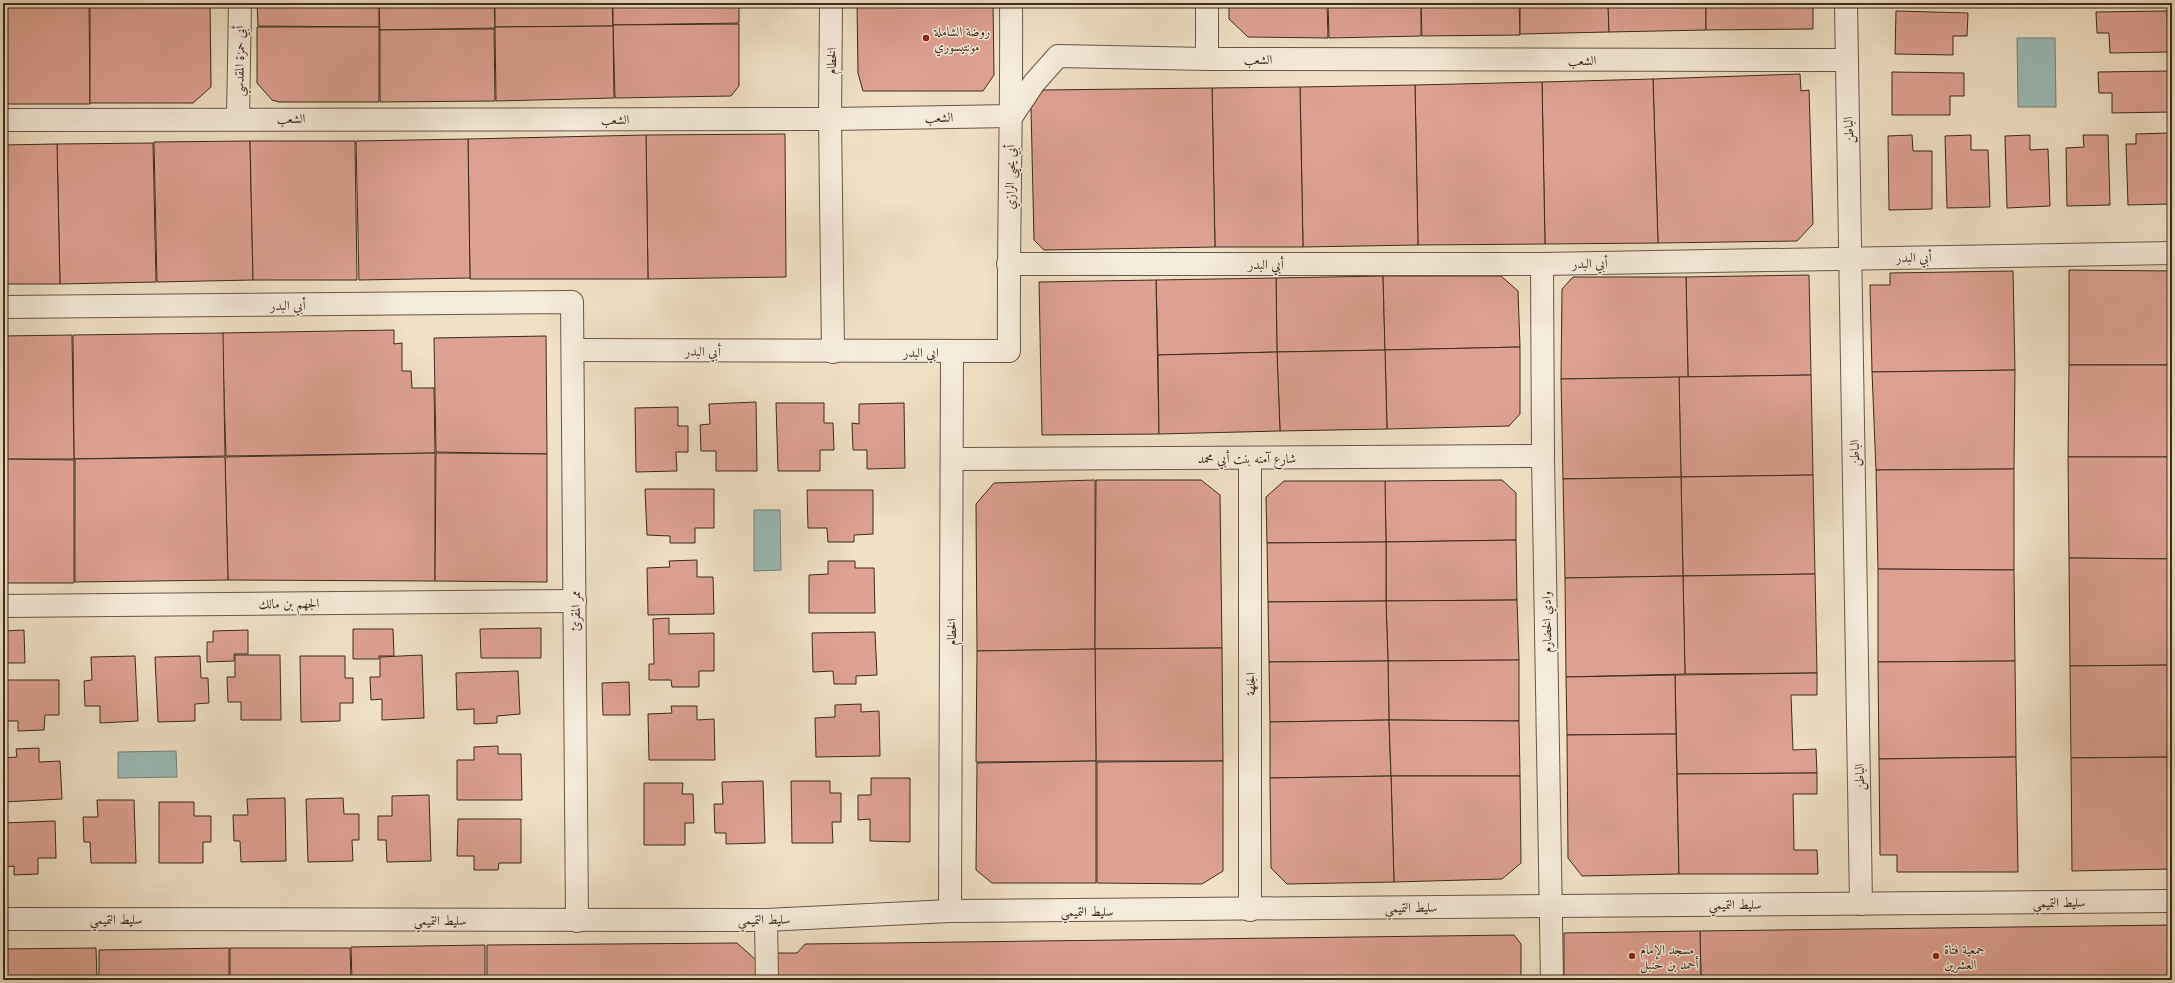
<svg xmlns="http://www.w3.org/2000/svg" width="2175" height="983" font-family="Cardo,Amiri,serif">
	<rect width="100%" height="100%" fill="#f0e0c6"/>
	<filter id="stains"><feTurbulence type="fractalNoise" baseFrequency=".005" numOctaves="4"/><feColorMatrix values="0 0 0 0 .2 0 0 0 0 .09 0 0 0 0 .02 0 0 0 .5 -.17"/></filter>
	<radialGradient id="worn" r=".72"><stop offset=".6" stop-color="#630" stop-opacity="0"/><stop offset="1" stop-color="#630" stop-opacity=".3"/></radialGradient>
	<g fill="#9bbcb9" stroke="#75827b">
		<path d="M2017 38H2055L2056 107H2018Z"/>
		<path d="M754 510H780L781 570 754 571Z"/>
		<path d="M176 751 177 777 118 778V752Z"/>
	</g>
	<g fill="#dea293" stroke="#3d2c1e">
		<path d="M3 3H89L90 104H3Z"/>
		<path d="M90 3H210L211 87 193 103H90Z"/>
		<path d="M257 3H379V27L258 26Z"/>
		<path d="M379 3H494L495 28 380 30Z"/>
		<path d="M495 3H612L613 26 495 27Z"/>
		<path d="M613 3H739V23L613 25Z"/>
		<path d="M857 3H993L994 75 983 91H863L858 73Z"/>
		<path d="M1229 3H1327L1328 38 1248 37 1229 19Z"/>
		<path d="M1328 3H1421V36L1329 38Z"/>
		<path d="M1421 3H1519L1520 35 1422 36Z"/>
		<path d="M1520 3H1608L1609 32 1520 34Z"/>
		<path d="M1608 3H1706V30L1609 32Z"/>
		<path d="M1706 3H1813V29L1706 30Z"/>
		<path d="M1896 11 1968 13 1967 36H1953V55L1895 54Z"/>
		<path d="M2167 11 2168 52 2110 53 2109 33H2097L2096 12Z"/>
		<path d="M739 24V86L731 96 615 98 613 25Z"/>
		<path d="M613 26 614 98 496 101 495 27Z"/>
		<path d="M257 27H379V102H279L272 100 257 83Z"/>
		<path d="M494 29 495 101 380 102V30Z"/>
		<path d="M2169 71 2170 112 2112 113V93H2099L2098 72Z"/>
		<path d="M1892 72 1964 73V96H1950V115H1892Z"/>
		<path d="M1800 74 1801 91 1809 90 1813 224 1797 241 1658 243 1653 79Z"/>
		<path d="M1653 79 1658 243 1545 244 1542 82Z"/>
		<path d="M1542 82 1545 244 1418 245 1415 85Z"/>
		<path d="M1415 85 1418 245 1303 247 1300 87Z"/>
		<path d="M1300 87 1303 247H1215L1212 88Z"/>
		<path d="M1212 88 1215 247 1044 250 1034 240 1031 108 1043 90Z"/>
		<path d="M2170 133 2172 195H2168L2169 204 2128 205 2126 144H2136V134Z"/>
		<path d="M785 134 786 277 648 279 646 135Z"/>
		<path d="M646 135 648 279H470L468 139Z"/>
		<path d="M1912 135 1913 151H1932V209L1889 210 1888 136Z"/>
		<path d="M1971 135V150H1988L1990 207 1947 208 1945 136Z"/>
		<path d="M2030 135V150L2048 149 2050 206 2007 208 2005 136Z"/>
		<path d="M2083 135H2108L2110 205 2067 206 2066 148 2084 147Z"/>
		<path d="M468 139 470 278 359 280 356 141Z"/>
		<path d="M250 141 253 280 157 282 154 142Z"/>
		<path d="M250 141H355L357 280H253Z"/>
		<path d="M153 143 156 282 60 284 57 144Z"/>
		<path d="M57 144 60 284H3V145Z"/>
		<path d="M2069 270 2172 271V365H2069Z"/>
		<path d="M2013 271 2015 370 1872 372 1870 285H1890V273Z"/>
		<path d="M1809 275 1811 375 1688 377 1686 277Z"/>
		<path d="M1383 276 1385 350 1277 352 1276 278Z"/>
		<path d="M1383 276H1501L1518 291 1520 347 1385 350Z"/>
		<path d="M1573 277H1686L1688 377 1561 379 1562 289Z"/>
		<path d="M1276 278 1277 352 1158 355 1156 280Z"/>
		<path d="M1156 280 1159 434 1042 435 1039 282Z"/>
		<path d="M394 330V344L402 343V371H411L412 388H434L435 453 226 456 222 333Z"/>
		<path d="M223 333 225 456 74 459 73 335Z"/>
		<path d="M72 335 74 459H3V336Z"/>
		<path d="M546 336 547 454 436 452 434 338Z"/>
		<path d="M1520 347V414L1509 426 1387 429 1385 350Z"/>
		<path d="M1385 350 1387 429 1280 431 1277 352Z"/>
		<path d="M1277 352 1280 431 1159 434 1158 355Z"/>
		<path d="M2069 365H2172V457H2068Z"/>
		<path d="M2015 370 2014 469 1876 470 1872 372Z"/>
		<path d="M1811 375 1813 475 1681 477 1679 377Z"/>
		<path d="M1679 377 1681 477 1563 479 1561 379Z"/>
		<path d="M756 402 757 471H716V451H701L700 425 710 424 709 404Z"/>
		<path d="M776 403H824V423H833L834 450H820V471H778Z"/>
		<path d="M904 403 905 468 867 469V450H853L852 423 859 424V404Z"/>
		<path d="M678 407V426H688V452H676L677 471 636 472 635 408Z"/>
		<path d="M435 453V581L228 580 225 457Z"/>
		<path d="M436 453 547 454V582L435 581Z"/>
		<path d="M225 457 228 580 75 582V459Z"/>
		<path d="M2068 457H2172V559L2069 558Z"/>
		<path d="M3 459 74 460V583H3Z"/>
		<path d="M2014 469V570L1878 569 1876 470Z"/>
		<path d="M1813 475 1815 574 1683 576 1681 477Z"/>
		<path d="M1681 477 1683 576 1565 578 1563 479Z"/>
		<path d="M1095 480V649L977 651 976 504 994 483Z"/>
		<path d="M1096 480H1201L1220 495 1222 648 1095 649Z"/>
		<path d="M1502 480 1516 493V540L1386 542 1385 481Z"/>
		<path d="M1284 481H1385L1386 542 1267 543 1266 497Z"/>
		<path d="M645 489H714V528H695V543H670V536L647 535Z"/>
		<path d="M807 490H873V534L854 535V542H828L827 528H808Z"/>
		<path d="M1516 540 1517 600 1386 601V542Z"/>
		<path d="M1386 542V601L1268 602 1267 543Z"/>
		<path d="M2069 558 2172 559V665L2070 666Z"/>
		<path d="M697 560V577H713L714 614 648 615 647 568 670 567 669 561Z"/>
		<path d="M828 561H855V568H874L875 613H809V575L828 574Z"/>
		<path d="M1878 569 2014 570 2015 661 1878 662Z"/>
		<path d="M1815 574 1817 673 1685 674 1683 576Z"/>
		<path d="M1683 576 1685 674 1566 677 1565 578Z"/>
		<path d="M1517 600 1519 660 1388 661 1386 601Z"/>
		<path d="M1386 601 1388 661 1269 662 1268 602Z"/>
		<path d="M669 618V634L714 633V671H699V687H672L671 680H649V664H654L653 619Z"/>
		<path d="M541 628V658H481L480 629Z"/>
		<path d="M353 629H393L394 656H379V659H353Z"/>
		<path d="M24 630 25 663H3V631Z"/>
		<path d="M248 630V654H234V661L207 662V642H213V631Z"/>
		<path d="M875 632 877 675 856 676V684H834L833 671 813 672 812 633Z"/>
		<path d="M1222 648 1223 761H1096L1095 649Z"/>
		<path d="M1095 649 1096 761 976 762 977 651Z"/>
		<path d="M235 655H280L281 720H241V702H228L227 677H235Z"/>
		<path d="M422 655 424 718 382 720V699L371 700 370 677H380V657Z"/>
		<path d="M135 656 138 721 100 723V706H85L84 681 92 680 91 657Z"/>
		<path d="M200 656 201 678H208L209 703 195 704V721L158 722 155 657Z"/>
		<path d="M300 656H345V678H353V703H340V721L301 722Z"/>
		<path d="M1519 660V721L1389 720 1388 661Z"/>
		<path d="M1388 661 1389 720 1270 722 1269 662Z"/>
		<path d="M2015 661 2016 757 1879 759 1878 662Z"/>
		<path d="M2172 665V757L2071 758 2070 666Z"/>
		<path d="M518 671 520 714 497 716V723L474 724V709L457 710 456 673Z"/>
		<path d="M1817 673V695H1791L1793 750 1816 749 1817 773 1677 774 1675 675Z"/>
		<path d="M1675 675 1676 734 1567 735 1566 677Z"/>
		<path d="M3 680H59V715H45L44 730 18 731V721H3Z"/>
		<path d="M629 682 630 715H603L602 683Z"/>
		<path d="M861 704V712L879 711 880 756 816 757 815 718 835 717V705Z"/>
		<path d="M671 706H697V720L714 719 715 760H649L648 714 672 713Z"/>
		<path d="M1389 720 1391 776 1270 778V722Z"/>
		<path d="M1389 720 1519 721 1520 776H1391Z"/>
		<path d="M1676 734 1679 874 1582 876 1568 858 1567 735Z"/>
		<path d="M498 746V754H521L522 800H457V760H474V747Z"/>
		<path d="M39 748V762L60 761 62 799 3 802V758L17 757 16 749Z"/>
		<path d="M2016 757 2018 872H1897V855H1880L1879 759Z"/>
		<path d="M2172 757V869L2072 871 2071 758Z"/>
		<path d="M1096 761V883H992L976 870 977 763Z"/>
		<path d="M1223 761V871L1202 884 1097 883V762Z"/>
		<path d="M1817 773V794H1793L1794 850H1817L1818 874H1679L1677 774Z"/>
		<path d="M1391 776H1520L1521 863 1502 879 1394 882Z"/>
		<path d="M1391 776 1394 882 1287 884 1271 868 1270 778Z"/>
		<path d="M871 778H910V842L870 841V819L858 820V795H871Z"/>
		<path d="M763 781 765 843 726 844V833H715L714 804H723L722 782Z"/>
		<path d="M791 781H830V793H841V822H832L833 843H792Z"/>
		<path d="M644 783H683L682 794H693L694 823H685V845H644Z"/>
		<path d="M429 795 431 861 387 862 386 840H378V816H392V796Z"/>
		<path d="M285 798 286 861 241 862 240 841H234L233 815H248L247 799Z"/>
		<path d="M343 798 344 814H359V840H352L353 861 308 862 306 799Z"/>
		<path d="M97 800H134L136 863H91L90 842H84L83 817H98Z"/>
		<path d="M159 802H194V816H211V842H203V863H159Z"/>
		<path d="M458 819H521V863H499L498 870H474V856H457Z"/>
		<path d="M55 821 56 858H38V874L14 875V866L3 867V823Z"/>
		<path d="M2172 925V980H1701L1700 931Z"/>
		<path d="M1700 931 1701 980H1564V933Z"/>
		<path d="M1514 935 1521 944V980H776V953H797L805 944Z"/>
		<path d="M737 943 756 960V980H487V945Z"/>
		<path d="M485 945V980H352L351 947Z"/>
		<path d="M96 948 97 980H3V949Z"/>
		<path d="M229 948V980H99V950Z"/>
		<path d="M230 948H350L351 980H230Z"/>
	</g>
	<g fill="none" stroke-linecap="round" stroke-linejoin="round">
		<g stroke="#6a5948" stroke-width="24">
			<g id="street">
				<path d="M831 3 830 119 833 352"/>
				<path d="M1846 3 1861 904"/>
				<path d="M1207 59V3"/>
				<path d="M238 118 240 3"/>
				<path d="M3 120 830 119 1012 116 1034 83 1058 56 1207 59 1846 60"/>
				<path d="M1008 264H1542L2172 253"/>
				<path d="M1542 264 1543 456 1552 980"/>
				<path d="M3 307 572 302 577 921"/>
				<path d="M573 350 1009 351C1008 235 1012 119 1011 3"/>
				<path d="M952 459 1543 456"/>
				<path d="M3 606 575 601"/>
				<path d="M1250 910V459"/>
				<path d="M950 911 952 352"/>
				<path d="M3 919 766 920 950 911 2172 901"/>
				<path d="M766 920 767 980"/>
			</g>
		</g>
		<use href="#street" stroke="#f5ebda" stroke-width="22"/>
	</g>
	<g fill="#8f2418" stroke="#f5ebda" stroke-width="1.5">
		<circle cx="926" cy="38" r="4"/>
		<circle cx="1632" cy="956" r="4"/>
		<circle cx="1936" cy="956" r="4"/>
	</g>
	<g text-anchor="middle" stroke-width="3" stroke-linejoin="round" paint-order="stroke">
		<g font-size="13" fill="#3d2c1e" stroke="#f5ebda" text-anchor="start">
			<text x="934" y="36">روضة الشاملة<tspan x="934" dy="15">مونتيسوري</tspan></text>
			<text x="1640" y="954">مسجد الإمام<tspan x="1640" dy="15">أحمد بن حنبل</tspan></text>
			<text x="1944" y="954">جمعية فتاة<tspan x="1944" dy="15">العشرين</tspan></text>
		</g>
		<g font-size="13" fill="#3d2c1e" stroke="#f5ebda">
			<text x="1258" y="64">الشعب</text>
			<text x="1582" y="65">الشعب</text>
			<text transform="translate(239 61) rotate(-89)" y="5">أبي حمزة المقدسي</text>
			<text transform="translate(831 61) rotate(-89)" y="5">الخطام</text>
			<text transform="translate(939 117) rotate(-1)" y="5">الشعب</text>
			<text x="291" y="123">الشعب</text>
			<text x="615" y="124">الشعب</text>
			<text transform="translate(1848 130) rotate(-92)" y="5">الباطن</text>
			<text transform="translate(1010 177) rotate(-89)" y="5">أبي يحيى الرازي</text>
			<text transform="translate(1914 257) rotate(-1)" y="5">أبي البدر</text>
			<text transform="translate(1590 263) rotate(-1)" y="5">أبي البدر</text>
			<text x="1266" y="269">أبي البدر</text>
			<text transform="translate(288 305) rotate(-1)" y="5">أبي البدر</text>
			<text transform="translate(703 351) rotate(1)" y="5">أبي البدر</text>
			<text x="921" y="357">ابي البدر</text>
			<text transform="translate(1854 453) rotate(-91)" y="5">الباطن</text>
			<text x="1247" y="463">شارع آمنه بنت أبي محمد</text>
			<text transform="translate(289 603) rotate(-1)" y="5">الجهم بن مالك</text>
			<text transform="translate(575 611) rotate(-90)" y="5">ممر المقرئ</text>
			<text transform="translate(1546 622) rotate(-91)" y="5">وادي الخضارم</text>
			<text transform="translate(951 632) rotate(-90)" y="5">الخطام</text>
			<text transform="translate(1250 684) rotate(-90)" y="5">الجلهة</text>
			<text transform="translate(1859 777) rotate(-91)" y="5">الباطن</text>
			<text transform="translate(2059 902) rotate(-1)" y="5">سليط التميمي</text>
			<text x="1735" y="909">سليط التميمي</text>
			<text transform="translate(1411 907) rotate(-1)" y="5">سليط التميمي</text>
			<text x="1087" y="916">سليط التميمي</text>
			<text x="116" y="924">سليط التميمي</text>
			<text transform="translate(764 919) rotate(-1)" y="5">سليط التميمي</text>
			<text x="440" y="925">سليط التميمي</text>
		</g>
	</g>
	<rect width="2175" height="983" fill="none" stroke="#f0e0c6" stroke-width="16"/>
	<rect x="4" y="4" width="2167" height="975" fill="none" stroke="#3d2c1e" stroke-width="2"/>
	<rect x="8" y="8" width="2159" height="967" fill="none" stroke="#3d2c1e"/>
	<rect width="100%" height="100%" filter="url(#stains)"/>
	<rect width="100%" height="100%" fill="url(#worn)"/>
</svg>
